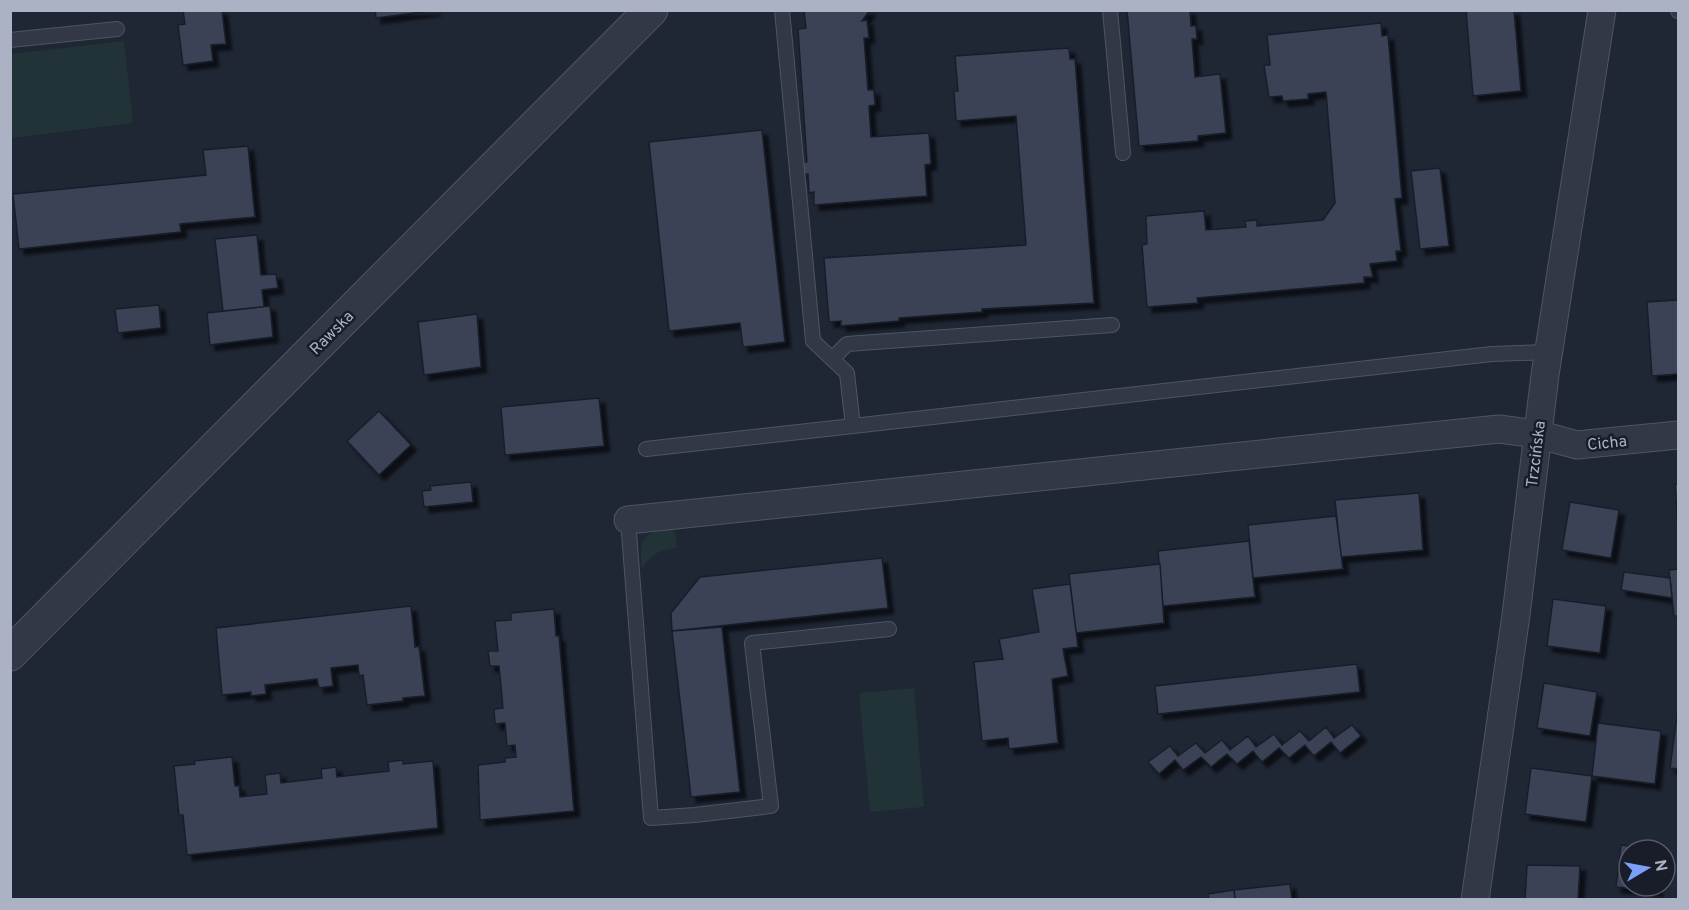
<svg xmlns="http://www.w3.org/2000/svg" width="1689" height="910" font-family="Overpass,sans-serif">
	<defs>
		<filter id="shadow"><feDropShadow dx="5.5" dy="5.5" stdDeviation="1.5" flood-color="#0009"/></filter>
	</defs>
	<rect width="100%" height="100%" fill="#1f2634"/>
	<g fill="#213337">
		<path d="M124 41 133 123 11 138V54Z"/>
		<path d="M672 529 675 533 677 548C661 550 649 554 642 570 639 540 640 532 672 529Z"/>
		<path d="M914 688 924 807 870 812 859 693Z"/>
	</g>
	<g fill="#3a4355" stroke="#191f2b" stroke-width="1.5" filter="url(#shadow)">
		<path d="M183 10H222L226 44 211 45 213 61 183 65 178 25 185 24Z"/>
		<path d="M375 10H436L376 18Z"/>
		<path d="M804 10H870L862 21 867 20 869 38H864L868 90H874L875 105 869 106 871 137 929 133 931 164 925 165 927 196 814 205V192L809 193 808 174H802V162H807L798 29 806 28Z"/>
		<path d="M1127 10H1190L1191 26H1196L1197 39H1192L1195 77 1220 74 1226 133 1198 136V141L1139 146Z"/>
		<path d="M1466 10H1514L1521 91 1473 96Z"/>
		<path d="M1381 23 1382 36 1388 35 1402 198 1395 199 1401 251H1396L1397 261 1370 264 1373 277H1364V283L1197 298 1198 303 1147 307 1142 245 1147 244 1146 216 1204 211 1206 230 1246 227 1245 221 1257 220V226L1323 220 1335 203 1326 92 1308 94V99L1283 101 1282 96 1269 97 1264 65H1270L1267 35Z"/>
		<path d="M1069 48 1070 59H1075L1094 303 982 309V312L899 318V321L841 326V321L829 322 824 258 1026 245 1016 116 956 121 954 91H958L955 56Z"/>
		<path d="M762 130 785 342 743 347 740 323 669 331 649 142Z"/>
		<path d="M248 146 255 217 180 224 181 232 19 249 13 194 206 175 203 150Z"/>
		<path d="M1440 168 1449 246 1420 249 1411 171Z"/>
		<path d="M257 235 261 275 276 274 278 288 262 290 264 307 223 311 215 239Z"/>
		<path d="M1678 300V374L1652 376 1647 302Z"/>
		<path d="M159 305 161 328 118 333 115 309Z"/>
		<path d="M270 306 273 337 210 345 207 313Z"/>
		<path d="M477 314 481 367 424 375 418 322Z"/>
		<path d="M599 398 604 446 505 455 501 407Z"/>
		<path d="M379 411 411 445 379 475 347 441Z"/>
		<path d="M471 482 473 502 424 507 422 491 431 490 430 486Z"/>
		<path d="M1675 484H1678V528Z"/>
		<path d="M1419 493 1423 550 1341 557 1335 500Z"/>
		<path d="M1570 502 1619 510 1611 558 1562 550Z"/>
		<path d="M1336 516 1343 569 1253 578 1248 525Z"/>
		<path d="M1249 541 1255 597 1163 606 1158 551Z"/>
		<path d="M882 558 888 608 672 631 671 613 700 577Z"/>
		<path d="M1160 564 1164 623 1076 633 1069 574Z"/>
		<path d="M1678 569V616H1674L1669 570Z"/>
		<path d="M1624 572 1670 578 1672 598 1621 590Z"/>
		<path d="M1070 584 1078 647 1063 649 1068 676 1052 679 1058 743 1009 749 1008 738 982 741 974 662 1003 659 999 639 1039 632 1032 589Z"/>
		<path d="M1553 599 1606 606 1600 653 1547 646Z"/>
		<path d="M411 606 415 647 419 646 425 696 403 698V701L367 705 363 675 359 676 358 665 331 668 333 686 319 688 317 679 265 685 266 694 251 696V692L222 695 216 628Z"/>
		<path d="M554 609 556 636H559L574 811 480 820 478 765 505 762V758L516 757 515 745 507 746 505 723 495 724 494 709 503 708 499 666H490L488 651H498L495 621 511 620V613Z"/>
		<path d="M722 627 740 792 691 797 672 631Z"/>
		<path d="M1357 664 1360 692 1158 714 1155 686Z"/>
		<path d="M1544 683 1597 692 1590 736 1537 728Z"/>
		<path d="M1678 709V769L1670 768Z"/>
		<path d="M1598 723 1661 731 1655 784 1592 776Z"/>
		<path d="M1352 725 1361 736 1340 753 1331 742 1315 755H1313L1305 745 1289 758 1279 748 1262 762 1253 751 1237 764 1227 754 1211 767 1201 757 1183 770 1175 760 1159 774 1148 762 1170 746 1178 756 1196 743 1205 753 1222 740 1230 750 1248 736 1256 747 1274 734 1282 745 1300 731 1309 741 1326 727 1334 738Z"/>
		<path d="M232 757 235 786H239L240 797 267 794 265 775 280 773 281 783 322 778 321 769 336 767 337 777 389 771 388 762 403 760V764L433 761 438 828 187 855 183 815H179L174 766 195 764 194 761Z"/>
		<path d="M1531 768 1592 776 1586 822 1525 814Z"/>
		<path d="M1621 845 1661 850H1629V886H1657V891L1616 887Z"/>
		<path d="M1527 865 1580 866 1578 900H1525Z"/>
		<path d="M1290 884 1292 900H1235L1234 890Z"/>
		<path d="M1234 890 1235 900H1209L1208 894Z"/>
	</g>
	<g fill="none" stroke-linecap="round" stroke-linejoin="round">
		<g stroke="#4f5564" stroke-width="16">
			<g id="service">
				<path d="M782 10 813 341 847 373 853 426 1492 354 1549 352"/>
				<path d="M1110 10 1123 153"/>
				<path d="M1678 10V11"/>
				<path d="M10 40 117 29"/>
				<path d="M832 359 847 344 1112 325"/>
				<path d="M646 449 853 426"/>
				<path d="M628 520 651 818 695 815 771 806 752 643 889 629"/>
			</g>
		</g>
		<g stroke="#4f5564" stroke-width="29">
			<g id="minor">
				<path d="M628 520 1499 429 1537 434 1577 445 1678 435"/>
				<path d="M1475 900 1516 615 1545 375 1602 10"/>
			</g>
		</g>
		<g stroke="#4f5564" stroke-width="35">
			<path id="tertiary" d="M10 654 651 10"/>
		</g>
		<use href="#service" stroke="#323845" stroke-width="14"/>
		<use href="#minor" stroke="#323845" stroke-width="27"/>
		<use href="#tertiary" stroke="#323845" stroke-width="33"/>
	</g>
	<g text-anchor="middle" stroke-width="5" stroke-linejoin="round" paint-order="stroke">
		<g font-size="16" fill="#abb2c3" stroke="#181d29">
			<text transform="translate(331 332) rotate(-45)" y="6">Rawska</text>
			<text transform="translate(1607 442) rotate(-6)" y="6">Cicha</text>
			<text transform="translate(1535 454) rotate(-83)" y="6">Trzcińska</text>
		</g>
	</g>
	<rect width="1689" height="910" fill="none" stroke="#abb2c3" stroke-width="24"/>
	<g transform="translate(1647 868) rotate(80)"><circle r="28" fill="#181d29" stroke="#535967" stroke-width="1.5"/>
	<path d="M0-4.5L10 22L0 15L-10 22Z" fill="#7c9ff7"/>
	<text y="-9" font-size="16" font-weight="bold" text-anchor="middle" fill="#abb2c3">N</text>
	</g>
</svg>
